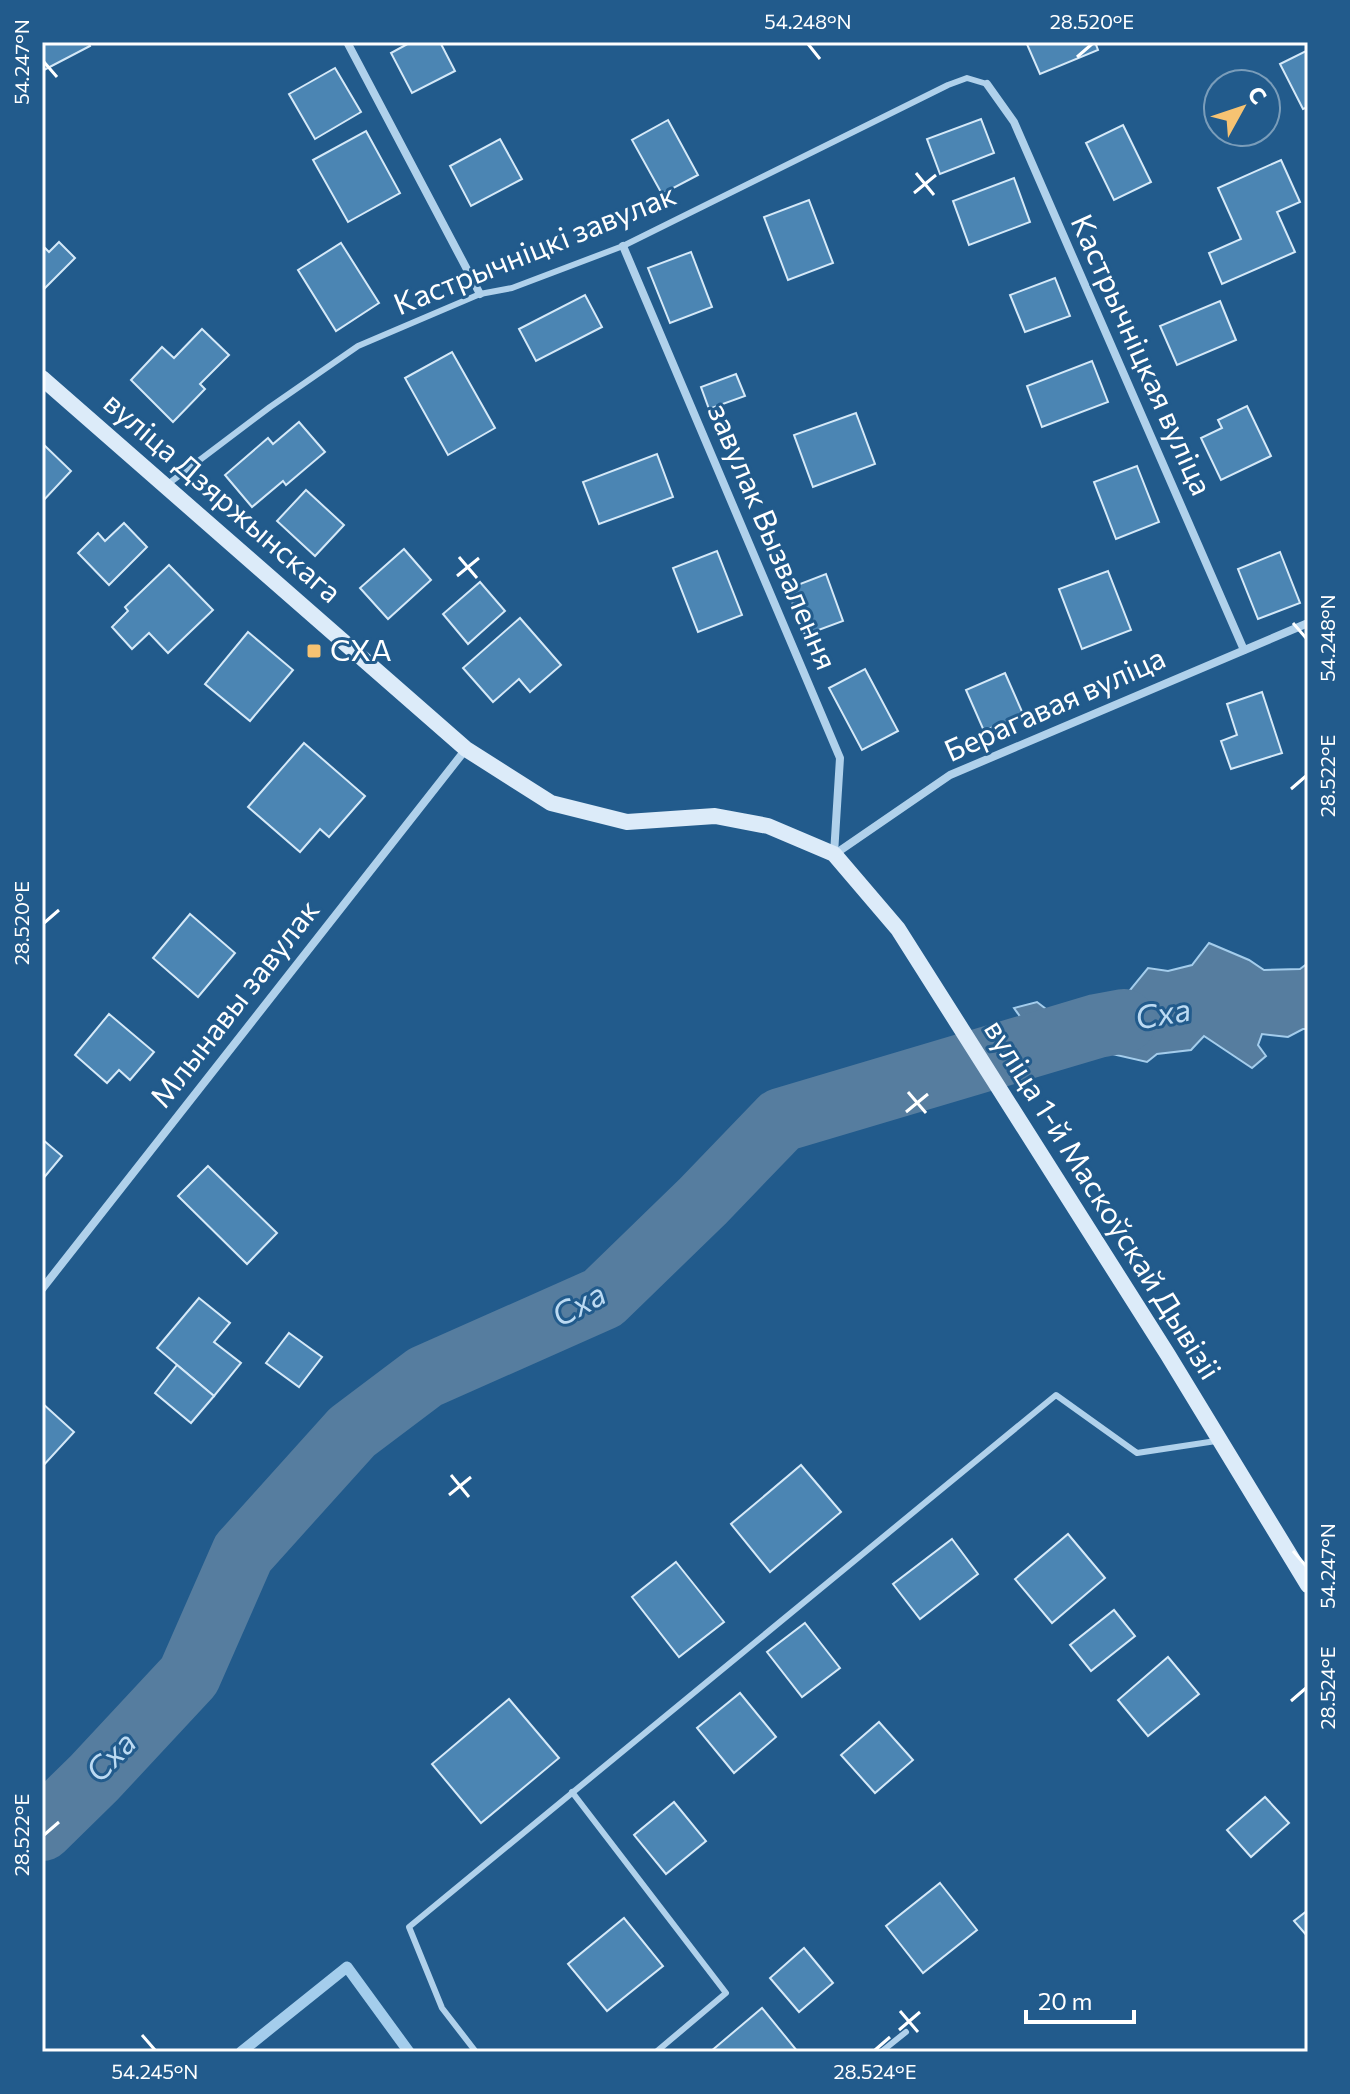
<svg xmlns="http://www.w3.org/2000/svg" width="1350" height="2094" font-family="Commissioner,sans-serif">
	<rect width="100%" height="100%" fill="#225b8c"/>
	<path fill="#567d9f" stroke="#a4cdec" stroke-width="2" d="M1209 943 1249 960 1264 970 1300 969 1308 963V1029H1303L1288 1037 1262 1034 1258 1045 1266 1056 1252 1068 1204 1036 1191 1050 1157 1054 1147 1062 1077 1046 1047 1055 1014 1008 1037 1002 1063 1022 1096 1012 1122 1000 1148 968 1168 971 1192 965Z"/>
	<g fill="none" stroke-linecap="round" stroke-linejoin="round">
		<path stroke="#a4cdec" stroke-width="11" d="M241 2052 347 1967 409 2052"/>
		<path stroke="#567d9f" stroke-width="64" d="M42 1829 94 1778 189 1676 243 1553 352 1432 425 1377 603 1298 703 1201 781 1120 1097 1026 1124 1021"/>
	</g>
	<g fill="#4b85b3" stroke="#d5e9f8" stroke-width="2">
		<path d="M42 42H88L90 46 42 71Z"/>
		<path d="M411 42H440L455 71 412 93 391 53Z"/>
		<path d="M1026 42H1095L1098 50 1040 74Z"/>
		<path d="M1308 50V107L1303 109 1280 64Z"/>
		<path d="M335 68 361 112 315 139 289 94Z"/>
		<path d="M981 119 994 153 940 174 927 139Z"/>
		<path d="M668 120 698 175 662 194 632 140Z"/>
		<path d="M1123 125 1151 182 1114 200 1086 143Z"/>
		<path d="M366 131 400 193 348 222 313 160Z"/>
		<path d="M500 139 522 179 471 206 450 166Z"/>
		<path d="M1281 160 1300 202 1277 212 1295 252 1222 284 1209 253 1241 239 1218 188Z"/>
		<path d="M1014 178 1030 222 969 245 953 201Z"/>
		<path d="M809 200 833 263 788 280 764 217Z"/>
		<path d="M59 242 75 258 42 291V245L49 252Z"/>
		<path d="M341 243 379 303 336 331 298 270Z"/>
		<path d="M691 252 712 307 670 323 648 268Z"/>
		<path d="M1055 278 1070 316 1025 332 1010 295Z"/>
		<path d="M585 295 602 327 536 361 519 329Z"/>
		<path d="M1220 301 1236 340 1177 365 1160 326Z"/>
		<path d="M202 329 229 355 200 384 205 389 173 422 131 380 162 347 174 358Z"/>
		<path d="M452 352 495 428 448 455 405 378Z"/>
		<path d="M1092 361 1108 402 1042 427 1027 386Z"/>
		<path d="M736 374 745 396 709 409 701 387Z"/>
		<path d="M1247 406 1271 456 1221 480 1201 438 1222 428 1218 420Z"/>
		<path d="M856 413 875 464 813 487 794 435Z"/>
		<path d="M299 422 325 452 286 485 283 481 252 507 225 475 268 438 273 444Z"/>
		<path d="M42 443 71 471 42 502Z"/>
		<path d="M657 454 673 497 599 524 583 482Z"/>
		<path d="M1137 466 1159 522 1116 539 1094 482Z"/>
		<path d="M306 490 344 525 315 556 277 521Z"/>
		<path d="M124 523 147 547 109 585 78 553 98 533 105 541Z"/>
		<path d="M404 549 431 580 388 619 360 588Z"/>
		<path d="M717 551 742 615 698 632 673 568Z"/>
		<path d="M1280 552 1300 603 1258 619 1238 569Z"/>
		<path d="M169 565 213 610 168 653 149 633 132 649 112 627 128 611 125 607Z"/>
		<path d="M1108 571 1131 630 1082 649 1059 589Z"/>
		<path d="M826 574 843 621 805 635 787 589Z"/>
		<path d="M480 582 505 611 468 644 443 614Z"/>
		<path d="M520 618 561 665 530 692 519 679 493 702 463 668Z"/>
		<path d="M248 632 293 670 250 721 205 684Z"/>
		<path d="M865 669 898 731 862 750 829 688Z"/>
		<path d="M1005 673 1023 714 984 731 966 690Z"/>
		<path d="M1262 692 1282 753 1231 769 1221 741 1237 735 1227 704Z"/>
		<path d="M304 743 365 796 329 837 320 829 300 852 248 807Z"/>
		<path d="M190 914 235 953 198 997 153 958Z"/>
		<path d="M109 1014 154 1052 130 1080 119 1070 107 1083 75 1055Z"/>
		<path d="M42 1139 62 1156 42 1180Z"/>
		<path d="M208 1166 277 1233 247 1264 178 1196Z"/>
		<path d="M199 1298 230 1323 214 1342 241 1363 214 1396 157 1348Z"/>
		<path d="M289 1333 322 1357 299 1387 266 1363Z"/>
		<path d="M177 1365 214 1396 191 1423 155 1393Z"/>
		<path d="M42 1403 74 1432 42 1467Z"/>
		<path d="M801 1465 841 1512 770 1572 731 1524Z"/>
		<path d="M1068 1534 1105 1578 1052 1623 1015 1579Z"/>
		<path d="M952 1539 978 1574 920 1619 893 1584Z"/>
		<path d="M676 1562 724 1622 679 1657 632 1597Z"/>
		<path d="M1114 1610 1135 1636 1091 1671 1070 1645Z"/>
		<path d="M805 1623 840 1668 802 1697 767 1652Z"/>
		<path d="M1168 1657 1199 1694 1148 1736 1118 1700Z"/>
		<path d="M740 1693 776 1737 734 1773 697 1728Z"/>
		<path d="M509 1699 559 1758 481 1823 432 1764Z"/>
		<path d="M879 1722 913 1760 875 1793 841 1755Z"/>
		<path d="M1265 1797 1289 1823 1251 1857 1227 1830Z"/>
		<path d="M674 1802 706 1841 666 1874 634 1835Z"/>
		<path d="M940 1883 977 1930 923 1973 886 1926Z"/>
		<path d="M1308 1910V1937L1294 1921Z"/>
		<path d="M624 1918 663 1966 607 2011 568 1964Z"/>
		<path d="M804 1948 833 1983 799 2012 770 1978Z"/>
		<path d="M762 2008 798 2052H710Z"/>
	</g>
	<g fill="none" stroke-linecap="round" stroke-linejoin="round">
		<g stroke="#b0d1eb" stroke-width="6">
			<path d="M168 484 270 407 358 346 480 294 512 288 623 246 948 85 967 78 987 84"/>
			<path d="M572 1792 726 1993 656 2052"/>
			<path d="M476 2052 442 2008 409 1927 1056 1395 1137 1453 1216 1441"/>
			<path d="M881 2052 906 2032"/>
		</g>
		<g stroke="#b0d1eb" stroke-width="8">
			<path d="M347 42 480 294"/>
			<path d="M987 84 1014 122 1244 650"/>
			<path d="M623 246 840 758 834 854"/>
			<path d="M835 854 950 775 1308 623"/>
			<path d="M42 1289 466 749"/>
		</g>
		<path stroke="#dcebf9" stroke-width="16" d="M42 378 466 749 551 803 627 822 715 816 768 826 834 854 898 929 1168 1355 1308 1585"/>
	</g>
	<path fill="none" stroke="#fff" stroke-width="3" d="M808 44 820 59M1077 57 1092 44M44 62 57 77M916 173 934 195M914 193 936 175M459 557 477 578M457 576 479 558M1293 623 1306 638M1291 789 1306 776M44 923 59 910M908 1092 926 1113M906 1112 928 1094M451 1475 469 1497M449 1495 471 1477M1293 1551 1306 1566M1291 1701 1306 1688M44 1835 59 1822M900 2011 918 2032M899 2030 920 2012M142 2035 155 2050M875 2050 890 2037"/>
	<rect fill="#f7c372" stroke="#225b8c" stroke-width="3" x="306" y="643" width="16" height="16" rx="4"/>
	<g text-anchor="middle" stroke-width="6" stroke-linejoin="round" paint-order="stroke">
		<g font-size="30" fill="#fff" stroke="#225b8c">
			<text transform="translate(535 250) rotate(-22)" y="10">Кастрычніцкі завулак</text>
			<text transform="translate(1141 355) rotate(66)" y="10">Кастрычніцкая вуліца</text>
			<text transform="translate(222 498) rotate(41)" y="10">вуліца Дзяржынскага</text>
			<text transform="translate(772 537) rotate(67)" y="10">завулак Вызвалення</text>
			<text transform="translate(1055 705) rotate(-24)" y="10">Берагавая вуліца</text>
			<text transform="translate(235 1004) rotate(-52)" y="10">Млынавы завулак</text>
			<text transform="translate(1102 1200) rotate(58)" y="10">вуліца 1-й Маскоўскай Дывізіі</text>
		</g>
		<g font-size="30" fill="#fff" stroke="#225b8c" text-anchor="start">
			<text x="330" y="661">СХА</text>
		</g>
		<g font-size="32" font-style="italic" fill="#bcdaf2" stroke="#225b8c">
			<text transform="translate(1163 1014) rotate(-10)" y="11">Сха</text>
			<text transform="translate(579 1305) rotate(-29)" y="11">Сха</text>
			<text transform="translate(111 1757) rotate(-46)" y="11">Сха</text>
		</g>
	</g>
	<rect width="1350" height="2094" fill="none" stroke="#225b8c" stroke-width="88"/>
	<g transform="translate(1242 108) rotate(50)"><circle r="38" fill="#225b8c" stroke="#7a9dba" stroke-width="2"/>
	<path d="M0-6L14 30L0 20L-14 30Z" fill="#f7c372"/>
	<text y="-12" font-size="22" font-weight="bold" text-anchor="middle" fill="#ffffff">С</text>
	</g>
	<path d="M1026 2010v12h108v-12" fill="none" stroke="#ffffff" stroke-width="4"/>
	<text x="1038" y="2010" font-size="24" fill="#ffffff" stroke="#225b8c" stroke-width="6" paint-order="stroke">20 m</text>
	<rect x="44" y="44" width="1262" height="2006" fill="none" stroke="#fff" stroke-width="3"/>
	<g font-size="20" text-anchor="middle" fill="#fff">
		<text x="808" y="29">54.248°N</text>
		<text x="1092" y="29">28.520°E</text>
		<text transform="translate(22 62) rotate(-90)" y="7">54.247°N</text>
		<text transform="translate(1328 638) rotate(-90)" y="7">54.248°N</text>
		<text transform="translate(1328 776) rotate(-90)" y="7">28.522°E</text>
		<text transform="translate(22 923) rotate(-90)" y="7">28.520°E</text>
		<text transform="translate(1328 1566) rotate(-90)" y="7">54.247°N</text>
		<text transform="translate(1328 1688) rotate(-90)" y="7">28.524°E</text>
		<text transform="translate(22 1835) rotate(-90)" y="7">28.522°E</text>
		<text x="155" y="2079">54.245°N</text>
		<text x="875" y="2079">28.524°E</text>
	</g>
</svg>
